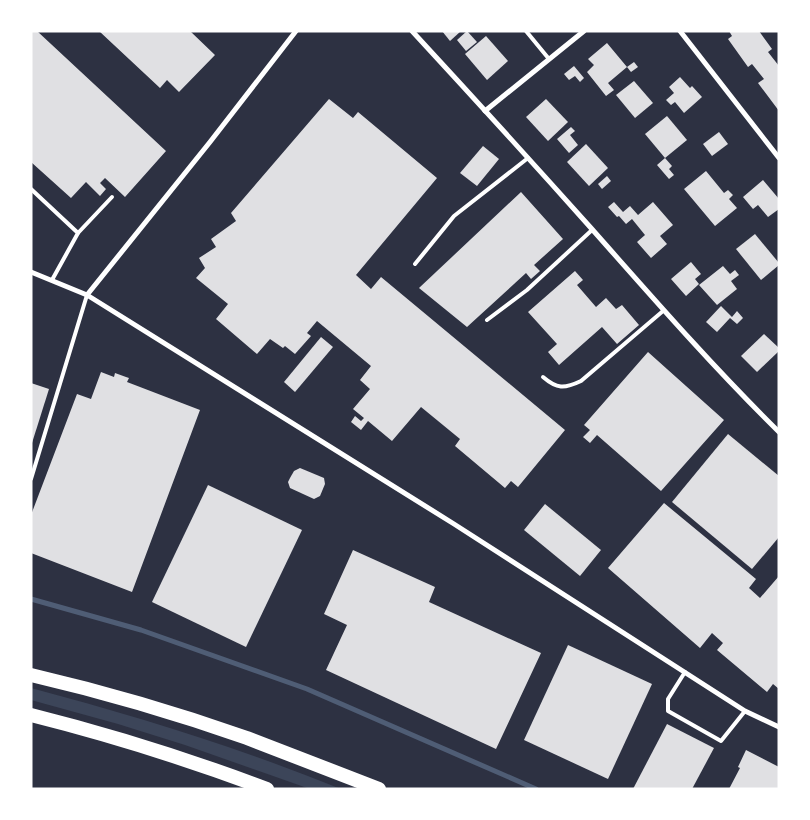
<svg xmlns="http://www.w3.org/2000/svg" width="810" height="820" font-family="Ubuntu,sans-serif">
	<rect width="100%" height="100%" fill="#2d3142"/>
	<path fill="#3c4559" d="M31 688C136 716 240 748 341 789H310L185 745 118 724 31 700Z"/>
	<g fill="none" stroke-linecap="round" stroke-linejoin="round">
		<path stroke="#4f5d75" stroke-width="5" d="M31 599 141 630 307 689 536 789"/>
	</g>
	<g fill="#e0e0e3">
		<path d="M31 31H37L166 151 125 197 105 178 100 183 106 189 100 196 86 182 71 198 31 162Z"/>
		<path d="M99 31H190L215 55 179 92 167 80 160 88Z"/>
		<path d="M442 31H461L450 41Z"/>
		<path d="M467 31 477 42 466 51 457 40Z"/>
		<path d="M729 31H759L772 49 768 52 779 66V111L758 83 764 79 752 64 748 67 728 39 732 36Z"/>
		<path d="M486 36 508 61 487 80 465 54Z"/>
		<path d="M607 43 627 67 608 83 614 90 606 96 587 72 594 65 588 59Z"/>
		<path d="M634 62 638 67 631 72 627 67Z"/>
		<path d="M574 66 584 78 580 82 575 76 569 80 564 74Z"/>
		<path d="M680 77 690 88 692 86 702 97 684 113 675 102 671 105 666 100 674 93 669 87Z"/>
		<path d="M634 81 653 103 635 118 616 95Z"/>
		<path d="M329 99 353 118 358 112 437 178 356 275 371 289 381 277 565 430 518 487 511 481 505 488 455 446 460 439 421 407 392 441 368 421 361 430 351 422 355 416 361 421 364 418 353 409 370 389 360 380 371 366 317 321 307 333 311 336 295 354 285 346 283 348 270 339 257 354 216 319 228 304 196 278 205 268 199 258 216 247 211 239 236 221 231 213Z"/>
		<path d="M546 99 568 122 548 141 526 117Z"/>
		<path d="M667 116 687 140 665 158 645 134Z"/>
		<path d="M571 127 575 131 570 135 578 145 569 153 557 139Z"/>
		<path d="M719 132 728 144 712 156 703 144Z"/>
		<path d="M586 144 608 168 589 186 567 162Z"/>
		<path d="M483 146 499 159 477 186 460 173Z"/>
		<path d="M665 158 672 166 669 169 674 175 669 179 657 165Z"/>
		<path d="M706 171 724 193 728 190 733 195 729 199 737 208 715 226 684 189Z"/>
		<path d="M607 176 611 181 602 189 598 184Z"/>
		<path d="M763 180 779 199V209L768 217 758 205 753 209 743 197Z"/>
		<path d="M521 192 563 239 534 265 540 271 531 279 526 273 467 327 419 288Z"/>
		<path d="M614 202 623 212 630 206 638 215 653 202 673 225 660 236 667 244 651 258 637 242 645 235 632 219 626 224 619 216 617 217 608 207Z"/>
		<path d="M755 234 779 263V265L761 280 736 249Z"/>
		<path d="M691 262 701 274 695 279 699 284 686 296 671 279Z"/>
		<path d="M723 266 730 274 735 270 739 275 731 281 737 289 717 305 699 285Z"/>
		<path d="M575 271 583 280 577 285 596 307 606 298 616 309 622 305 639 325 617 344 602 327 559 365 548 352 557 344 528 312Z"/>
		<path d="M721 306 732 317 737 311 743 318 737 324 730 318 717 332 706 322Z"/>
		<path d="M764 334 779 348V351L757 372 741 356Z"/>
		<path d="M321 337 333 347 295 392 284 382Z"/>
		<path d="M648 352 724 420 661 491 597 435 590 443 583 437 590 430 584 425Z"/>
		<path d="M101 372 114 377 115 373 126 377 129 378 127 382 200 410 132 592 31 553V515L77 394 91 399Z"/>
		<path d="M31 383 49 389 32 443H31Z"/>
		<path d="M728 434 779 476V537L752 569 672 502Z"/>
		<path d="M300 468 324 478 325 484 320 496 314 499 290 488 288 482 290 478 294 471Z"/>
		<path d="M208 485 302 530 246 647 152 602Z"/>
		<path d="M664 503 756 579 749 588 760 598 779 576V689L773 684 767 692 717 650 723 643 712 633 700 648 608 568Z"/>
		<path d="M545 504 601 550 580 576 524 530Z"/>
		<path d="M353 550 435 587 429 602 541 653 496 749 326 670 347 625 324 614Z"/>
		<path d="M568 645 652 684 608 779 524 740Z"/>
		<path d="M667 724 714 748 692 789H633Z"/>
		<path d="M746 750 779 767V789H729L740 768 738 767Z"/>
	</g>
	<g fill="none" stroke-linecap="round" stroke-linejoin="round">
		<g stroke="#fff" stroke-width="4">
			<path d="M526 31 549 59"/>
			<path d="M31 189 78 233 52 280"/>
			<path d="M78 233 112 197"/>
			<path d="M415 264 454 216 528 158"/>
			<path d="M487 320 527 290 592 230"/>
			<path d="M543 377C557 389 564 389 581 381L663 311"/>
			<path d="M31 479 87 295"/>
			<path d="M685 672 668 699V711L721 741 745 711"/>
		</g>
		<g stroke="#fff" stroke-width="5">
			<path d="M412 31C472 96 532 162 591 228 652 297 713 367 779 432"/>
			<path d="M680 31 779 158"/>
			<path d="M485 111 584 31"/>
			<path d="M31 272 87 295 454 524 745 711 779 727"/>
			<path d="M87 295 210 142 296 31"/>
		</g>
		<g stroke="#fff" stroke-width="14">
			<path d="M31 675C104 692 176 713 247 738 291 755 335 772 379 789"/>
			<path d="M31 715C111 735 190 760 267 789"/>
		</g>
	</g>
	<rect width="810" height="820" fill="none" stroke="#ffffff" stroke-width="65"/>
</svg>
